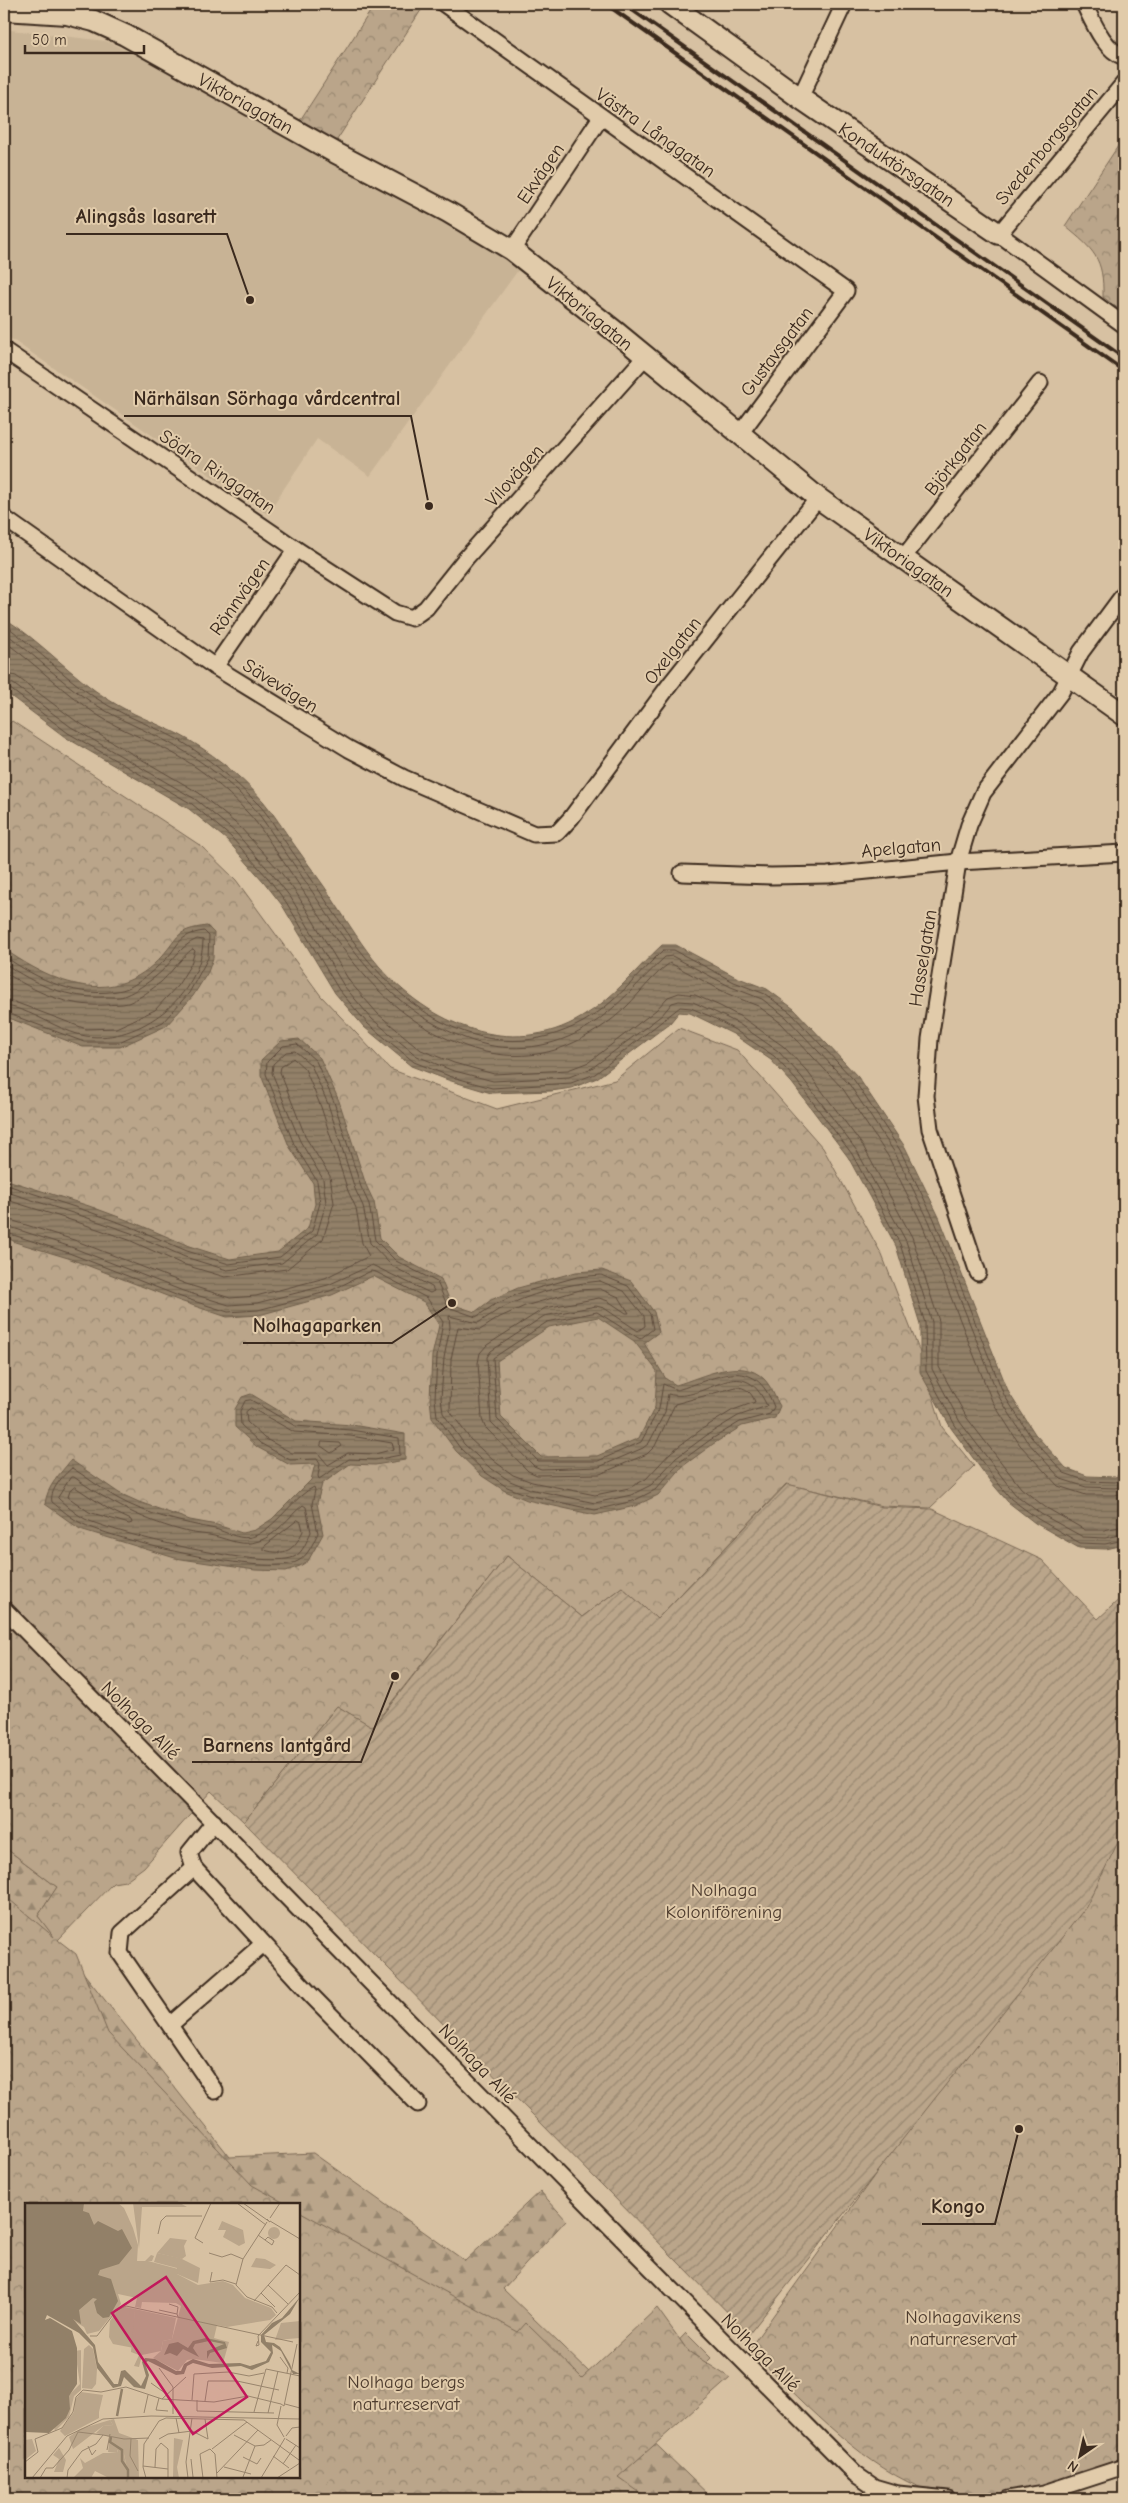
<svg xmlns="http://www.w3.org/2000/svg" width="1128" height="2503" font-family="'Comic Neue',sans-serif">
	<defs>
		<pattern id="forest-firs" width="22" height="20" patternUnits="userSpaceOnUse" patternTransform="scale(1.25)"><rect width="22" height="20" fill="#baa58a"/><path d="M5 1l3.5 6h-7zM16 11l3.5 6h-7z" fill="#988770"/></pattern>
		<pattern id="park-crowns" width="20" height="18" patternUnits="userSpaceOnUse" patternTransform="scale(1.25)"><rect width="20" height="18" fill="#baa58a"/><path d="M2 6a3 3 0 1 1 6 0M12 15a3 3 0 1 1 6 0" fill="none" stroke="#988770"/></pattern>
		<pattern id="garden-furrows" width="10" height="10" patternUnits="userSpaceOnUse" patternTransform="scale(1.25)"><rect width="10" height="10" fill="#baa58a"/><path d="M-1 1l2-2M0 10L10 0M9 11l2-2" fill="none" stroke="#988770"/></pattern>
		<pattern id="water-rules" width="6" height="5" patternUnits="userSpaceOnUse" patternTransform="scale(1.25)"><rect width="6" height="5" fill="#928068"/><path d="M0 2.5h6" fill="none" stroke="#786955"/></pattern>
	</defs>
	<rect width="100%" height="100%" fill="#d7c1a2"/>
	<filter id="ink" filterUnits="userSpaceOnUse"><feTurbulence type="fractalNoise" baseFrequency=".02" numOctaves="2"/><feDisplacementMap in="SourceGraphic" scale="10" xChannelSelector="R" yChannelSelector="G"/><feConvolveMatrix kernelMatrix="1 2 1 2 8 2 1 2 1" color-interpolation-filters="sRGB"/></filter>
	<g filter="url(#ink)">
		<path fill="#c8b395" d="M10 30 106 41 264 115 521 266 370 476 317 439 267 514 4 334V35Z"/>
		<path fill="url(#forest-firs)" stroke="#7a6854" fill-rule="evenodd" d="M4 1847 57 1887 38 1916 230 2157 313 2153 465 2261 540 2191 566 2220 503 2289 620 2402 686 2333 711 2358 640 2429 713 2499H4ZM26 2204H299V2477H26Z"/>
		<g fill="url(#park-crowns)" stroke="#7a6854">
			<path d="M375 4H425L333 146 297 125Z"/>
			<path d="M1124 137V313L1103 297C1104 258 1094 250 1065 226Z"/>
			<path d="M12 721 201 846 236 880 321 996 390 1069 497 1109 615 1080 679 1028 737 1050 823 1148 882 1255 919 1350 942 1427 974 1466 930 1508 882 1506 786 1484 657 1619 622 1587 582 1617 507 1556 372 1727 337 1706 244 1822 211 1791 144 1867 125 1881 113 1883 58 1940 76 1954 108 2033 252 2185 286 2204H26V2477H299V2211L518 2332 526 2323 582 2378 657 2308 688 2351 730 2378 618 2477 649 2499H4V1895L54 1937 38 1916 57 1887 4 1847V729Z"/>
			<path d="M1124 1830V2457C1091 2469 1035 2495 1002 2497 978 2498 941 2496 919 2487 855 2460 799 2397 749 2349Z"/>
		</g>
		<path fill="url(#garden-furrows)" stroke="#7a6854" d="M787 1484 882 1507 932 1509 1042 1560 1098 1619 1124 1595V1830L1086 1907 749 2334 244 1822 337 1706 373 1727 507 1556 582 1617 622 1587 657 1619Z"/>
		<g fill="url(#water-rules)" stroke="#6f5e4a" fill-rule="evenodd">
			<path d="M4 618C42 642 71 676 109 700 131 714 156 723 178 734 209 750 240 775 263 801 274 814 283 829 293 843 307 863 322 882 335 903 349 924 362 946 379 966 429 1024 511 1060 582 1017 613 999 636 969 662 945H676L736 977 767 989 794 1009 858 1077 905 1147 939 1217 1009 1393 1035 1434 1066 1468 1087 1476 1115 1477 1124 1473V1545L1106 1549 1079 1548 1035 1523 1008 1502 990 1481 951 1428 920 1372V1324L896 1246 848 1157 792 1083 771 1060 733 1034 690 1013 679 1012 670 1023 597 1078 572 1088 551 1091 491 1093 448 1080 411 1066 364 1027 335 993 282 905 264 882 227 840 189 809 65 737 4 691Z"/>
			<path d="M207 926 214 933 213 958 208 972 193 996 166 1026 120 1047H83L4 1016V949C54 984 114 1009 162 956 180 936 175 930 207 926Z"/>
			<path d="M299 1039 320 1058 339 1101 366 1185 374 1202 380 1238 399 1257 441 1279 451 1304 475 1312 491 1300 518 1288 576 1272 602 1270 631 1281 654 1312 659 1332 644 1343 666 1379 676 1385C703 1377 741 1356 764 1379 771 1386 775 1398 780 1406L775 1418 742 1426 713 1444 683 1466 658 1495 635 1506 595 1515 527 1500 505 1491 482 1476 456 1451 432 1418 430 1399 432 1356 439 1325 424 1302 373 1276 332 1295 259 1315 227 1317 180 1301 68 1258 15 1242 4 1236V1179L89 1206 135 1223 189 1246 230 1259 278 1252 308 1228 315 1204 313 1183 289 1146 261 1075V1060L281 1041ZM598 1317 634 1341 657 1371 655 1407 639 1438 597 1456 541 1457 501 1417 497 1361 549 1327Z"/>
			<path d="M251 1394 296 1421 352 1425 405 1434V1460L375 1465 350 1464 322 1484 317 1503 323 1534 308 1561 300 1566 286 1571 255 1570 175 1558 80 1529 45 1504C47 1486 60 1474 71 1460L119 1493 139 1502 190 1520 217 1525 242 1533 255 1530 272 1519 311 1480 315 1464 290 1465 257 1447 235 1427V1409L242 1397Z"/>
		</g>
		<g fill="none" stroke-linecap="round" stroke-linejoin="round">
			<g stroke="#5e4c3c" stroke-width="1">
				<path d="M4 624C39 650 70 684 109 706 131 719 156 727 179 740 207 757 232 778 256 802 267 812 275 827 284 840 306 870 326 901 347 932 400 1011 489 1073 583 1022 614 1005 638 974 663 950H674L734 982 765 994 791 1013 854 1080 900 1150 934 1219 1004 1395 1031 1437 1064 1473 1087 1481 1115 1482 1124 1478"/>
				<path d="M4 632C38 657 68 690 106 711 128 724 153 733 175 746 204 762 231 783 253 807 264 820 273 835 283 849 339 927 376 1008 473 1041 511 1054 555 1048 589 1026 618 1008 640 980 665 957L672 956 731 987 762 999 786 1017 849 1084 895 1153 929 1221 999 1397 1026 1440 1061 1479 1086 1487 1115 1488 1124 1485"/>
				<path d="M4 641C37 665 65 694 99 716 121 730 146 739 169 751 198 766 225 788 247 812 259 824 268 840 278 854 333 932 372 1014 468 1047 499 1058 535 1059 566 1046 588 1037 610 1023 627 1006 641 992 654 974 670 963L728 994 758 1006 781 1023 843 1089 888 1156 922 1224 992 1401 1020 1445 1058 1486 1086 1495H1115L1124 1493"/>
				<path d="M4 673 16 676 76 721 199 793 240 827 279 870 297 894 350 982 378 1014 421 1050 454 1063 494 1074 568 1070 589 1062 656 1010 668 997 679 993 695 995 720 1006 743 1018 783 1046 807 1071 863 1146 912 1237 939 1321V1367L967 1418 1021 1488 1045 1507 1085 1530H1104L1124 1526"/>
				<path d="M4 681 12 683 71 727 195 799 235 832 273 875 291 898 344 986 372 1019 417 1056 451 1070 493 1081 569 1077 592 1068 662 1015 672 1003 679 1001 693 1002 717 1013 739 1024 778 1051 801 1076 857 1151 906 1241 932 1322V1369L960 1422 1015 1494 1041 1514 1083 1537 1105 1538 1124 1534"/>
				<path d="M4 687 9 688 68 733 192 804 231 837 268 878 286 902 339 990 368 1024 414 1062 449 1076 492 1088 571 1083 595 1074 680 1007 691 1008 714 1018 735 1030 774 1056 796 1080 852 1154 900 1244 925 1323 926 1371 955 1425 994 1478 1011 1499 1038 1519 1080 1543 1105 1544 1124 1540"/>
				<path d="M4 956C37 979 79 1000 122 990 136 987 152 971 163 962 180 946 176 935 204 931L209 936 208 958 189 993 163 1022 119 1042H84L4 1012"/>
				<path d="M4 963C35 985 68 999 107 997 113 997 121 998 126 995 136 991 147 983 155 977 172 964 178 947 197 939L203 940C202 995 139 1044 86 1036 60 1032 28 1007 4 1006"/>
				<path d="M4 972C36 992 66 1007 105 1005 112 1004 121 1005 128 1003 139 999 152 989 161 982 169 975 187 951 193 949L195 951 191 964 178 985 155 1010 116 1028 86 1029 4 998"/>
				<path d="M4 1184 87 1211 134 1228 187 1251 229 1264 280 1257 312 1231 320 1203 317 1181 294 1144 266 1074 267 1062 283 1046 297 1044 316 1061 334 1102 361 1187 369 1204 375 1240 396 1261 437 1282 448 1307 476 1317 494 1305 520 1293 577 1277 601 1275 628 1286 650 1314 653 1329 640 1339 597 1312 547 1322 493 1358 497 1419 538 1461H598L641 1442 659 1409 663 1384 677 1390C718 1378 754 1353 774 1407L770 1414 740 1422 710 1440 680 1462 655 1490 633 1501 595 1510 528 1495 507 1487 485 1472 460 1448 437 1416 435 1399 437 1357 443 1322 427 1298 376 1272 371 1271 330 1291 258 1310 228 1312 181 1297 69 1253 4 1232"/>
				<path d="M4 1191 85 1217 131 1233 185 1257 227 1270 282 1263 317 1234 326 1203 323 1179 300 1141 272 1073 273 1064 286 1052 295 1051 311 1065 328 1104 355 1189 363 1206 370 1243 392 1266 432 1287 434 1291 430 1293 372 1265 328 1285 257 1303 229 1305 183 1291 71 1247 4 1225"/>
				<path d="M4 1199 83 1224 129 1240 182 1264 225 1277 287 1269 323 1239 334 1203 330 1176 306 1138 280 1072 281 1067 293 1058 305 1069 321 1107 348 1191 356 1208 362 1243 369 1256 325 1278 256 1296 230 1298 186 1284 74 1240 4 1218"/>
				<path d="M600 1281 624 1291 644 1316 645 1326 638 1331 604 1308 596 1306 544 1316 491 1351 487 1357 491 1422 534 1466 541 1469 599 1467 643 1448 649 1443 665 1412 668 1394C707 1405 741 1348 767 1406L738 1416 707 1435 676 1458 651 1485 631 1495 595 1503 530 1489 510 1481 489 1467 464 1444 443 1413 441 1398 444 1358 450 1327 449 1316 478 1323C485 1319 491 1314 498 1310 528 1294 566 1284 600 1281Z"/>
				<path d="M600 1289 619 1297 629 1313H626L608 1301 599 1298 545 1308 487 1345 480 1353 478 1363 482 1419 485 1427 528 1471 537 1475 600 1474 647 1454 655 1446 675 1404 736 1387C746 1387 752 1393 755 1402L733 1410 702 1429 671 1452 646 1479 629 1488 595 1495 532 1482 513 1475 494 1461 470 1439 450 1411 451 1359 458 1327 480 1330 500 1317 525 1306 580 1290Z"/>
				<path d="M251 1400 295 1426 351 1430 399 1438 400 1455 375 1460 349 1459 319 1479 318 1476 320 1464 317 1459 290 1460 260 1443 241 1425 240 1411 245 1401Z"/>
				<path d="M251 1408 294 1432 351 1436 392 1443 394 1449 375 1454 348 1453 328 1465 318 1453H292L264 1438 247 1422 246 1412Z"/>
				<path d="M322 1442 340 1443 342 1446 331 1453 321 1446Z"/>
				<path d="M72 1468C87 1477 101 1489 117 1498 147 1515 181 1522 215 1529 230 1533 243 1543 259 1534 279 1523 296 1495 314 1487L315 1490 312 1504 318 1533C313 1543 308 1556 298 1561 268 1578 116 1540 83 1524 72 1519 61 1509 52 1502 49 1491 63 1475 72 1468Z"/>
				<path d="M71 1477H74C108 1502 146 1522 188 1532 197 1534 206 1534 214 1536 231 1540 241 1547 259 1541 277 1535 289 1516 303 1505L306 1507 311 1532C307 1540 303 1553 294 1557 264 1570 117 1534 85 1519 76 1514 65 1505 58 1498Z"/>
				<path d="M75 1487 110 1510 131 1520 132 1523 129 1524 89 1512 68 1497 70 1491Z"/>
				<path d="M298 1520 301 1522 303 1531C294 1550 286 1556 264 1550V1547Z"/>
			</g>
			<g stroke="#3b2a1e" stroke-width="19">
				<g id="minor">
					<path d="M444 4 846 291 739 435"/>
					<path d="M1084 4C1093 22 1104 50 1124 57"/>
					<path d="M1124 83 999 234 1124 325"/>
					<path d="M800 98 844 4"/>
					<path d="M512 250 601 117"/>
					<path d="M4 350 296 549 395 613 412 618 426 608 466 558 645 357"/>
					<path d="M4 518 215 667 349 749 404 778 534 834 557 833 571 818 671 683 818 498"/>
					<path d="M903 558 1040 383"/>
					<path d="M215 667 296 549"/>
					<path d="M682 873 771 876 828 875 958 862 1124 853"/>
					<path d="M978 1273 930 1129 926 1096 930 1039 958 862 969 825 983 793 1061 692 1081 652 1124 594"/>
					<path d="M4 1609 636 2253 855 2474 874 2487 898 2494 948 2499"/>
					<path d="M214 1822 189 1853 194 1868 312 1996 418 2104"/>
					<path d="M194 1868 122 1933 120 1953 215 2091"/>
					<path d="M170 2025 263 1944"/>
					<path d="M1008 2499 1044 2493 1124 2467"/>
				</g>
			</g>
			<g stroke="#3b2a1e" stroke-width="24">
				<g id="tertiary">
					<path d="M670 4 800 98 999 234"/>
					<path d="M4 10 67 14 94 21 125 35 334 152 448 212 512 250 616 332 818 498 1124 715"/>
				</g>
			</g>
			<use href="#minor" stroke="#e1cbaa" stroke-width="15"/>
			<use href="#tertiary" stroke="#e1cbaa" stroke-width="20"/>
			<g stroke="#3b2a1e" stroke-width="4">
				<path d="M606 4 1124 371"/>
				<path d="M624 4 1124 358"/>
			</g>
		</g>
	</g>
	<g text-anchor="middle" stroke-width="4" stroke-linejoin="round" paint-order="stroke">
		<g font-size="19" fill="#3b2a1e" stroke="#e1cbaa">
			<text transform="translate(246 103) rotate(29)" y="7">Viktoriagatan</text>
			<text transform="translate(656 132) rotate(35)" y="7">Västra Långgatan</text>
			<text transform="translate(1046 145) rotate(-50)" y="7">Svedenborgsgatan</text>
			<text transform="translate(897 164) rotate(34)" y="7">Konduktörsgatan</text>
			<text transform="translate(540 173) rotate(-56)" y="7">Ekvägen</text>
			<text transform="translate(590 313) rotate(39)" y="7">Viktoriagatan</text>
			<text transform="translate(776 351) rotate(-53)" y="7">Gustavsgatan</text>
			<text transform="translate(955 458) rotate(-52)" y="7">Björkgatan</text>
			<text transform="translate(218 471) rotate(34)" y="7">Södra Ringgatan</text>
			<text transform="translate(514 475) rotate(-48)" y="7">Vilovägen</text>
			<text transform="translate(909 562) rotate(35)" y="7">Viktoriagatan</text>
			<text transform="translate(239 596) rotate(-55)" y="7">Rönnvägen</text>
			<text transform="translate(672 650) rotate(-52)" y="7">Oxelgatan</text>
			<text transform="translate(281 685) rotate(32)" y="7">Sävevägen</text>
			<text transform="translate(901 847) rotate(-5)" y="7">Apelgatan</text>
			<text transform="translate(922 958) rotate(-81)" y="7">Hasselgatan</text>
			<text transform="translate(141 1720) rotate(45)" y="7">Nolhaga Allé</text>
			<text transform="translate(478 2063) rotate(46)" y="7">Nolhaga Allé</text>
			<text transform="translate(761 2352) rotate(45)" y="7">Nolhaga Allé</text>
		</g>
		<g font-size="19" fill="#4e3c2e" stroke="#e1cbaa">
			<text x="724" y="1896">Nolhaga<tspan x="724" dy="22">Koloniförening</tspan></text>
			<text x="963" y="2323">Nolhagavikens<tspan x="963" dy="22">naturreservat</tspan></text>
			<text x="406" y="2388">Nolhaga bergs<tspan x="406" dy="22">naturreservat</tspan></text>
		</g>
	</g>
	<g transform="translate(25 2203)">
		<rect width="275" height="275" fill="#d7c1a2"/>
		<path d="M108 0H155L162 4H117L114 46ZM243 30a6 6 0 1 1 12 0a6 6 0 1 1-12 0ZM132 50 155 55 175 65 173 80 152 71V65L129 59ZM64 142 68 146 72 166 71 181 67 186 57 185 59 146ZM56 144V187L49 193 44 214 30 228 29 224 42 213 43 193 55 181 50 148 56 147ZM49 209H74V215L40 233 35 228ZM89 216 94 230 113 237 114 275H104L99 251 92 247V250L83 249 85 234 71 230 78 223 88 222 85 217ZM7 236 11 248 0 257V237Z" fill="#baa58a"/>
		<path d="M197 18 218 27 220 40 214 43 198 34 201 27H193ZM145 35 162 37 159 43 161 53 157 56 132 50ZM231 55 240 56 251 62 245 66 226 64ZM85 217 88 222 78 223 48 246 44 234 55 226ZM149 235 158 237 152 264 154 275H148ZM34 245 41 257 38 269H29L34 256 28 252ZM93 245 98 247 104 275H84L70 268 66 275H48L58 265 55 255 60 260 78 250H92Z" fill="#baa58a"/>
		<path d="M41 0H93L99 5 108 25 113 42 112 58H120L126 52 129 53 127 58H123L153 66 152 71 173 82 198 78 208 82 220 95 246 105 251 112 245 117 202 124 192 122 189 135 204 139 198 160 169 156 162 157 153 168 128 155 136 148 138 138 147 136 156 103 151 100 117 99 116 105 110 104 112 95 93 91 96 101 74 128 62 131 59 124 25 104ZM100 104 110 106 109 145 88 141 84 134 85 118 92 108ZM275 118V135L250 137 256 120ZM56 189 78 192 74 209H49L50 197Z" fill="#baa58a"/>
		<path d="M110 106 151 115 147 136 138 138 136 148 117 152 114 164 109 163 114 152 106 149Z" fill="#baa58a"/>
		<path d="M0 0H59L58 8 64 10 69 22 73 18 93 28 97 26 107 45 94 61 75 67 73 72 86 76 93 98 84 114 78 115 72 110 69 99 72 96 68 95 54 107 56 121 48 116 70 142 73 159 89 181H93L96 168 100 167 116 183 121 173 117 159 120 155 130 156 151 168H156L159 161 168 156 184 161 215 160 225 163 241 158 246 149 236 139V132L247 120 257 115 275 94 265 111 239 132 241 139 249 140 255 144 265 161 267 167 275 171H268L256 148 247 142 248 150 244 159 227 167 216 163 187 165 168 160 162 163 159 171 151 172 123 158 120 160 124 172 120 186 109 184 99 174 96 183 88 185 72 165 68 144 54 130 22 112 20 117 25 115 47 128 52 145V181L44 193 45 206 41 215 24 230 0 229ZM181 135 200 139 202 145 185 150 182 156V148L199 141 184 138 170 141 168 145 174 154 158 146 152 153 145 150 139 152 144 141 153 139 163 145 168 138Z" fill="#928068"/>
		<path fill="none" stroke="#928068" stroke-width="2.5" d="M92 213 97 186M86 234 85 239 97 247V258L103 267V275"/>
		<path fill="none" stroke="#99856d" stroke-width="1" d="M212 0 241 22M218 0 245 19 242 16M245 15 255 0M245 18 275 36M242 19 218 56 211 82 222 94 247 104 252 110M133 31 136 18 141 13H177M233 32 247 42 249 38 243 34 240 37M178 40 170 35 186 0M184 50 197 54 206 51 218 56M187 69 185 79 198 77 211 81M243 82 263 101M236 90 250 104M229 98 261 62 275 72M144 101 153 104 152 111M134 107 152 111 153 114M65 133H72L91 108 101 103 268 139M233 133 275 89M233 133 234 142 231 143 233 138M255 154 263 165 262 170M134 165 148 184V211M126 180 140 190M134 195 131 207 143 208M137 196 161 174M167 197 169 171 203 169 224 173 239 170M172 197V208L249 210M180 198 183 178H212L254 187M256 201 259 203 272 141M260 201 275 205M256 203 252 222 259 234M229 209 241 166 275 173M119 210 123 192M243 210 253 168M151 215 154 230M209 232 230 243 239 242 246 237M261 233 267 225 275 224M106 236 105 253 113 268M134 236 143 231 167 228 183 236 180 216M261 236 275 245M63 243 67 252 71 247M187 246 222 219M82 247 85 231M248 253 264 265M218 254 232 261 236 255M166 256 168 274M0 259 13 249 10 236 37 225 48 209 51 194 58 187 76 189 101 184 137 196 189 199 223 193 256 201M258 261 271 242M118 263 143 266M130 264 131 246 136 240 143 246V275M199 264 226 271M192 270 233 227M218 274 230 243M7 275 42 233 78 216 126 213 275 216M15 275 21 265H28L44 247 53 229 78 232M42 275 43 267 57 248 71 241 78 232 99 236 124 235M121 275 118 264 119 241 134 218 141 215 219 217 274 257M163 275 161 259 167 215M178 275 175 251 185 246 190 251 192 275M236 275 260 235M252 275 275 260"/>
		<path fill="#c2185b" fill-opacity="0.15" stroke="#c2185b" stroke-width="2.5" d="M141 74 222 194 168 231 87 110Z"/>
		<rect width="275" height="275" fill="none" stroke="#3b2a1e" stroke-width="2.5"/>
	</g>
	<path fill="none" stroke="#3b2a1e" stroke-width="2" d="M250 300L227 234H66M429 506L411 416H124M452 1303L392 1343H243M395 1676L361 1762H192M1019 2129L995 2224H922"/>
	<g fill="#3b2a1e" stroke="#e1cbaa" stroke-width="2">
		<circle cx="250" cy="300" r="5"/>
		<circle cx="429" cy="506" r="5"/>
		<circle cx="452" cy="1303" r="5"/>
		<circle cx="395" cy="1676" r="5"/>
		<circle cx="1019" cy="2129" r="5"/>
	</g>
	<g font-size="20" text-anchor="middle" font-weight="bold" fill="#3b2a1e" stroke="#e1cbaa" stroke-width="4" stroke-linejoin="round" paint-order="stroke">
		<text x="146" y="223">Alingsås lasarett</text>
		<text x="267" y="405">Närhälsan Sörhaga vårdcentral</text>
		<text x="317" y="1332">Nolhagaparken</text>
		<text x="277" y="1752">Barnens lantgård</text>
		<text x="958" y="2213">Kongo</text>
	</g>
	<rect width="1128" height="2503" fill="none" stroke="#e1cbaa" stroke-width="20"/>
	<rect x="10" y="10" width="1108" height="2483" fill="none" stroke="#3b2a1e" stroke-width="2" filter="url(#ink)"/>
	<g transform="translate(1080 2456) rotate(214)" stroke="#e1cbaa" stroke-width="4" paint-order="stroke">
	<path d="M0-4L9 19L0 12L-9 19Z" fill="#3b2a1e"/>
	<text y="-8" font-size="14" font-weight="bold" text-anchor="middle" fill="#3b2a1e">N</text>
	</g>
	<path d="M25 45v8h119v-8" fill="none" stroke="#3b2a1e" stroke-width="2.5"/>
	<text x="32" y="45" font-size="15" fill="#3b2a1e" stroke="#e1cbaa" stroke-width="4" paint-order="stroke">50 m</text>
</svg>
